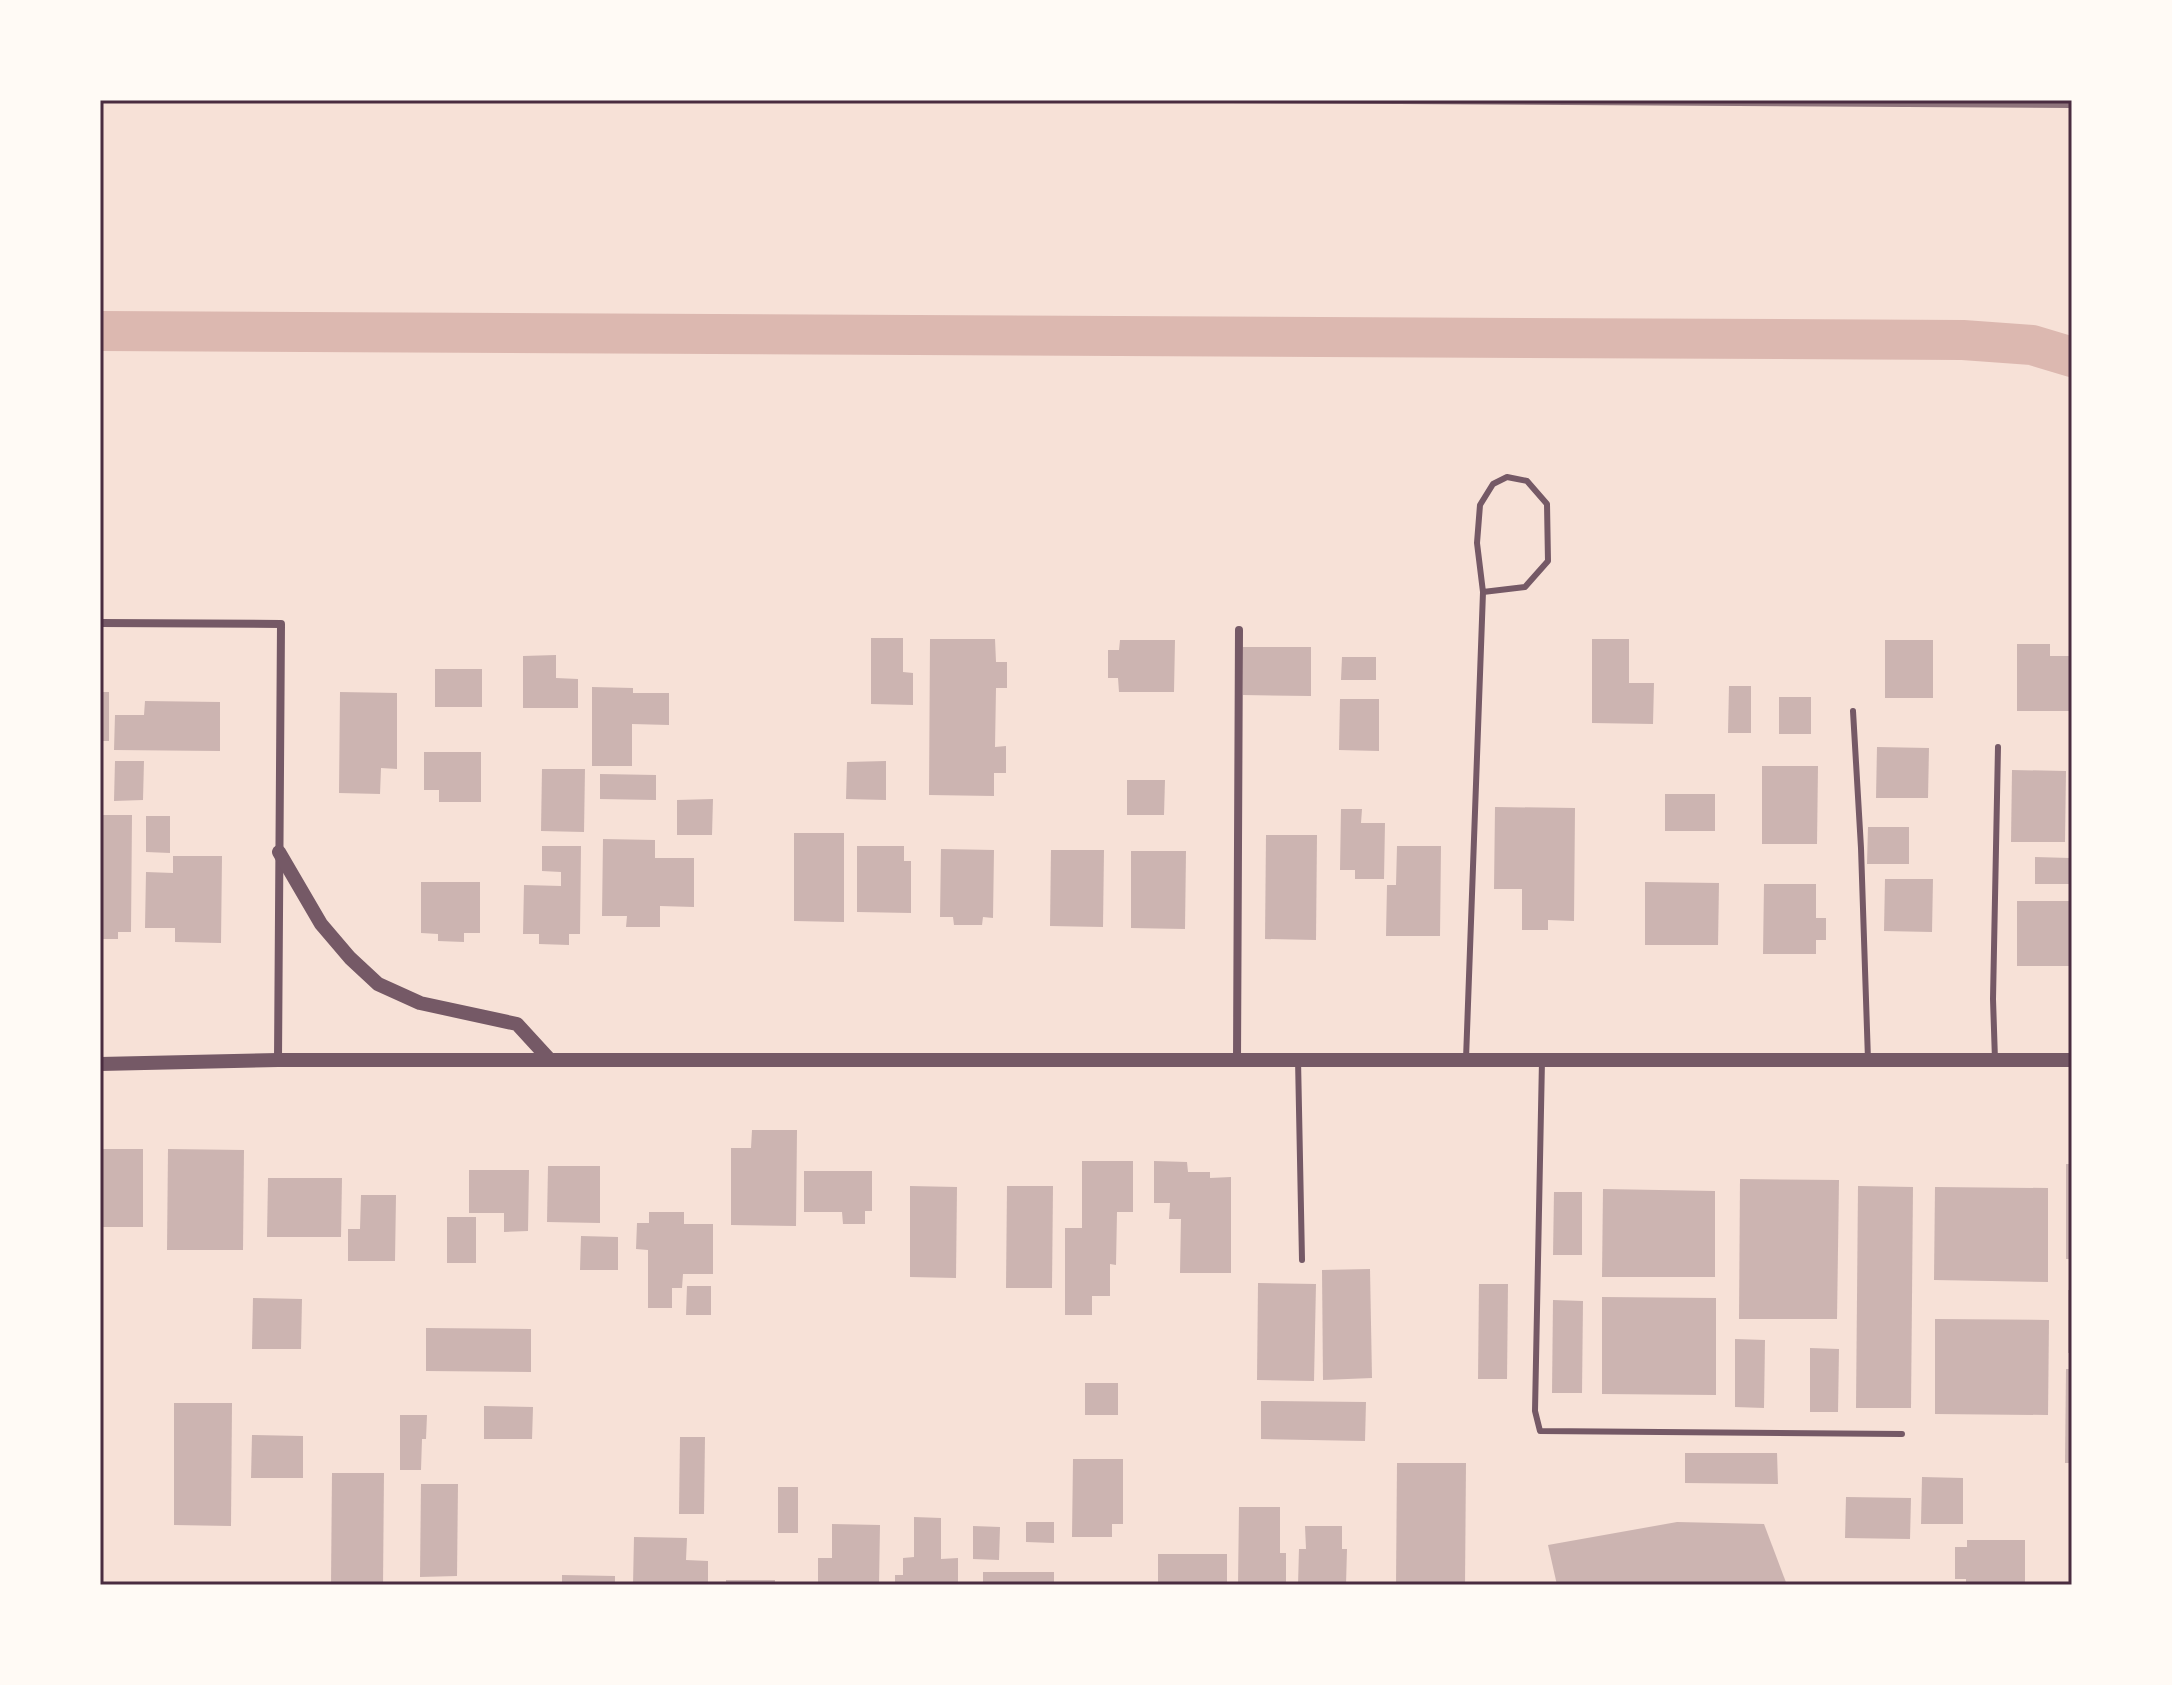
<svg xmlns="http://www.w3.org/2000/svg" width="2172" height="1685" font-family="Lato,sans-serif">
	<rect width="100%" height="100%" fill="#f7e1d7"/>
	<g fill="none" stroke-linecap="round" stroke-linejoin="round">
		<path stroke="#dcb8b0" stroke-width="40" d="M100 331 1963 340 2032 345 2072 357"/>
	</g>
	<g fill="#ccb4b1">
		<path d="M871 638H903V672L913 673V705L871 704Z"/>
		<path d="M930 639H995L996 662H1007V688H996L995 747 1006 746V773H994V796L929 795Z"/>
		<path d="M1592 639H1629V683H1654L1653 724 1592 723Z"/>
		<path d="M1120 640H1175L1174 692H1119L1118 678H1108V650H1119Z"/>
		<rect x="1885" y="640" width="48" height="58"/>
		<path d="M2017 644H2050V656H2069V711H2017Z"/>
		<path d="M1243 647H1311V696L1243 695Z"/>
		<path d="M556 655V678L578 679V708H523V656Z"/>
		<path d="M1342 657H1376V680H1341Z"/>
		<rect x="435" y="669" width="47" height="38"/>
		<path d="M1729 686H1751V733H1728Z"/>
		<path d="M592 687 633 688V693H669V725L632 724V766H592Z"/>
		<rect x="100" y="692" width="9" height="49"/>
		<path d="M340 692 397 693V769L381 768 380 794 339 793Z"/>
		<rect x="1779" y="697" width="32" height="37"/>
		<path d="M1340 699H1379V751L1339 750Z"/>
		<path d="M145 701 220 702V751L114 750 115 715H144Z"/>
		<path d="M1877 747 1929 748 1928 798H1876Z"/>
		<path d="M424 752H481V802H439V790H424Z"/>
		<path d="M115 761H144L143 800 114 801Z"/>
		<path d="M886 761V800L846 799 847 762Z"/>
		<path d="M1762 766H1818L1817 844H1762Z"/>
		<path d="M542 769H585L584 832 541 831Z"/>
		<path d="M2012 770 2066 771 2065 842H2011Z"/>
		<path d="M600 774 656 775V800L600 799Z"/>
		<path d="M1127 780H1165L1164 815H1127Z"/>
		<rect x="1665" y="794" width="50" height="37"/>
		<path d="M713 799 712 835H677V800Z"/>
		<path d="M1495 807 1575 808 1574 921 1548 920V930H1522V889H1494Z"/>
		<path d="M1341 809H1362L1361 823H1385L1384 879H1355V870H1340Z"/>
		<path d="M100 815H132L131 932H118V939H100Z"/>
		<path d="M146 816H170V853L146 852Z"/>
		<path d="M1868 827H1909V864H1867Z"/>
		<path d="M794 833H844V922L794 921Z"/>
		<path d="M1266 835H1317L1316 940 1265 939Z"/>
		<path d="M603 839 655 840V858H694V907L660 906V927H626L627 916H602Z"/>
		<path d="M542 846H581L580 934H569V945L539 944V934H523L524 885 561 886V872L542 871Z"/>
		<path d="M857 846H904V861H911V913L857 912Z"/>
		<path d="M1397 846H1441L1440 936H1386L1387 885H1396Z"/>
		<path d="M941 849 994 850 993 918 983 917 982 925H954L953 917H940Z"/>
		<path d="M1051 850H1104L1103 927 1050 926Z"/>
		<path d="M1131 851H1186L1185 929 1131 928Z"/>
		<path d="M173 856H222L221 943 175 942V928H145L146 872 173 873Z"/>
		<path d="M2035 857 2070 858V884H2035Z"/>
		<path d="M1885 879H1933L1932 932 1884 931Z"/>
		<path d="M421 882H480V933H464V942L438 941V934L421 933Z"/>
		<path d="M1645 882 1719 883 1718 945H1645Z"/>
		<path d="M1764 884H1816V918H1826V940H1816V954H1763Z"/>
		<path d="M2017 901H2070L2069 966H2017Z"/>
		<path d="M752 1130H797L796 1226 731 1225V1148H751Z"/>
		<rect x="100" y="1149" width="43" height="78"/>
		<path d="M168 1149 244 1150 243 1250H167Z"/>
		<path d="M1082 1161H1133V1212H1117L1116 1265 1110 1264V1296H1092V1315H1065V1228H1082Z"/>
		<path d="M1154 1161 1187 1162 1188 1172H1210V1178L1231 1177V1273H1180L1181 1219H1169L1170 1203H1154Z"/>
		<rect x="2066" y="1164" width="6" height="95"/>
		<path d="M548 1166H600V1223L547 1222Z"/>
		<path d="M469 1170H529L528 1231 504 1232V1213H469Z"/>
		<path d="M804 1171H872V1211H865V1224H843L842 1212H804Z"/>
		<path d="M268 1178H342L341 1237H267Z"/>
		<path d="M1740 1179 1839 1180 1837 1319H1739Z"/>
		<path d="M910 1186 957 1187 956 1278 910 1277Z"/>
		<path d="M1007 1186H1053L1052 1288H1006Z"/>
		<path d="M1858 1186 1913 1187 1911 1408H1856Z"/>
		<path d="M1935 1187 2048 1188V1282L1934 1280Z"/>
		<path d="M1603 1189 1715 1191V1277H1602Z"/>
		<path d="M1554 1192H1582V1255H1553Z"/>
		<path d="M361 1195H396L395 1261H348V1229H360Z"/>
		<path d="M649 1212H684V1224H713V1274H683L682 1288H672V1308H648V1250L636 1249 637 1223H649Z"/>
		<rect x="447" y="1217" width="29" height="46"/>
		<path d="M581 1236 618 1237V1270H580Z"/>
		<path d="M1370 1269 1372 1378 1323 1380 1322 1270Z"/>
		<path d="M1258 1283 1316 1284 1314 1381 1257 1380Z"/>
		<path d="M1479 1284H1508L1507 1379H1478Z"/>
		<path d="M687 1286H711V1315H686Z"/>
		<rect x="2068" y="1290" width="4" height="63"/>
		<path d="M1602 1297 1716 1298V1395L1602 1394Z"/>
		<path d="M253 1298 302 1299 301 1349H252Z"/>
		<path d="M1553 1300 1583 1301 1582 1393H1552Z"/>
		<path d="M1935 1319 2049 1320 2048 1415 1935 1414Z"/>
		<path d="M426 1328 531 1329V1372L426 1371Z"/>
		<path d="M1735 1339 1765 1340 1764 1408 1735 1407Z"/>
		<path d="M1810 1348 1839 1349 1838 1412H1810Z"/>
		<path d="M2066 1369H2072V1463H2065Z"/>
		<rect x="1085" y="1383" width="33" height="32"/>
		<path d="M1261 1401 1366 1402 1365 1441 1261 1439Z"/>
		<path d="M174 1403H232L231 1526 174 1525Z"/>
		<path d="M484 1406 533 1407 532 1439H484Z"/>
		<path d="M400 1415H427L426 1439H422L421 1470H400Z"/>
		<path d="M252 1435 303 1436V1478H251Z"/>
		<path d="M680 1437H705L704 1514H679Z"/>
		<path d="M1685 1453H1777L1778 1484 1685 1483Z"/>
		<path d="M1073 1459H1123V1524H1112V1537H1072Z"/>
		<path d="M1397 1463H1466L1465 1585H1396Z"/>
		<path d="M332 1473H384L383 1585H331Z"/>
		<path d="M1922 1477 1963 1478V1524H1921Z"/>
		<path d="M421 1484H458L457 1576 420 1577Z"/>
		<rect x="778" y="1487" width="20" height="46"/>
		<path d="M1846 1497 1911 1498 1910 1539 1845 1538Z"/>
		<path d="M1239 1507H1280V1553H1286V1585H1238Z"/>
		<path d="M914 1517 941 1518V1559L958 1558V1585H895V1575H903V1558L914 1557Z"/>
		<path d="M1026 1522H1054V1543L1026 1542Z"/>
		<path d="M1677 1522 1764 1524 1787 1585H1557L1548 1545Z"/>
		<path d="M832 1524 880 1525 879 1585H818V1558H832Z"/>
		<path d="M973 1526 1000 1527 999 1560 973 1559Z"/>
		<path d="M1305 1526H1342V1549H1347L1346 1585H1298L1299 1549H1306Z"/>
		<path d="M634 1537 687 1538 686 1560 708 1561V1585H633Z"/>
		<path d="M1967 1540H2025V1585H1966V1579H1955V1547H1967Z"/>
		<rect x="1158" y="1554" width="69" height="31"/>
		<rect x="983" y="1572" width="71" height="13"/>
		<path d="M562 1575 615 1576V1585H562Z"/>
		<rect x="726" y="1580" width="49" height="5"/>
	</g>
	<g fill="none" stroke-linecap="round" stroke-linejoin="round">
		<g stroke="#755966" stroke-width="6">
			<path d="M1853 711 1861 848 1868 1060"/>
			<path d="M1298 1059 1302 1260"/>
			<path d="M1466 1059 1483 592 1477 543 1480 505 1493 484 1507 477 1527 481 1547 504 1548 561 1525 587 1483 592"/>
			<path d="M1542 1060 1535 1411 1540 1431 1902 1434"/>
			<path d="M1995 1060 1993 999 1998 747"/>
		</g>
		<g stroke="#755966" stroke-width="8">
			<path d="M100 623 281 624 278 1060"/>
			<path d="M1237 1060 1239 630"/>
		</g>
		<g stroke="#755966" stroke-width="14">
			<path d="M279 852 321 924 350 958 378 984 420 1003 517 1024 550 1060"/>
			<path d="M100 1064 278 1060H2072"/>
		</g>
		<path stroke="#8f747c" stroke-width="6" d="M1230 100 2072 105"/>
	</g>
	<rect width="2172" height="1685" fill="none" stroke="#fffaf5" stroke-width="204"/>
	<rect x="102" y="102" width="1968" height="1481" fill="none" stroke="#4a2c40" stroke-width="3"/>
</svg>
